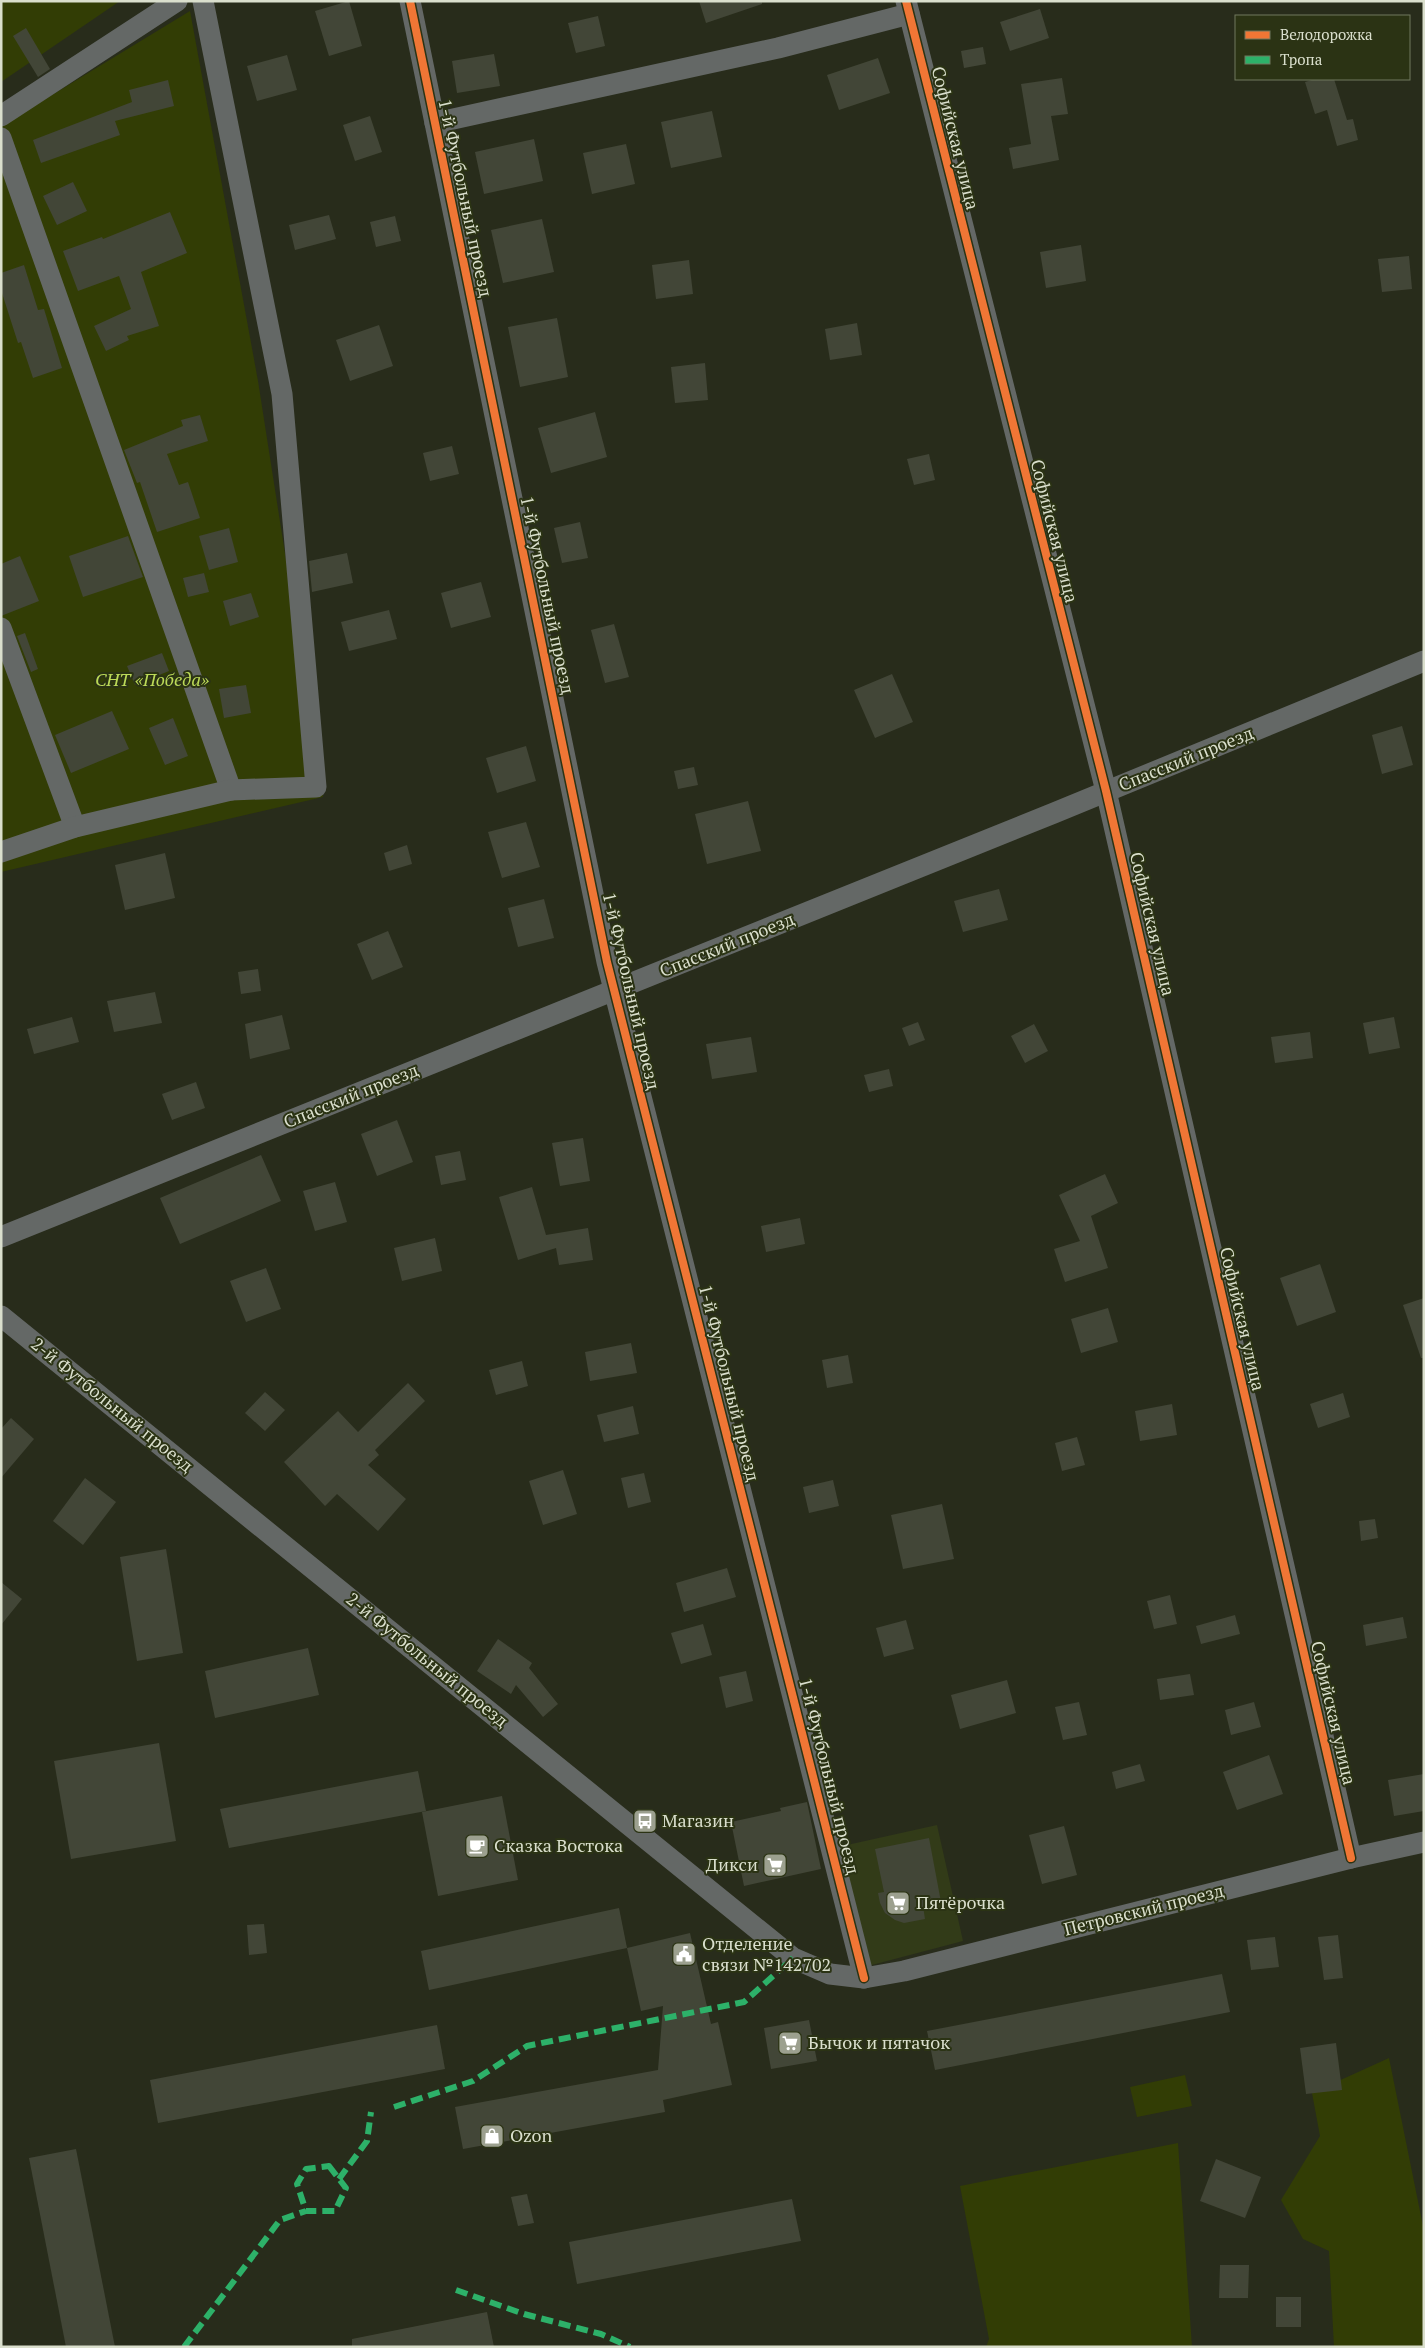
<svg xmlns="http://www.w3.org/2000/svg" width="1425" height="2348" font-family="'PT Serif',serif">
	<rect width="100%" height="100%" fill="#282c1b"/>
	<path fill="#323b18" d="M937 1825 963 1941 868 1966 838 1847Z"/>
	<g fill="#323d05">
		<path d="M1 1H120L1 82Z"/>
		<path d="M190 11 258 381 323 797 1 872V126Z"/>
		<path d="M1389 2058 1424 2231V2347H1334L1329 2251 1303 2239 1281 2200 1320 2136 1312 2093Z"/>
		<path d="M1185 2075 1192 2106 1137 2117 1130 2087Z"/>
		<path d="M1178 2143 1192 2347H986L989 2339 960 2186Z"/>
	</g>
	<g fill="#424637">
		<path d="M349 1 362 46 329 56 315 11Z"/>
		<path d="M699 1H762V4L706 23Z"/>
		<path d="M1040 9 1049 38 1010 51 1000 22Z"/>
		<path d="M598 16 605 46 576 53 568 23Z"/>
		<path d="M26 28 50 69 38 77 13 36Z"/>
		<path d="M983 47 986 64 964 68 961 51Z"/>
		<path d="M494 54 500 86 457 93 452 61Z"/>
		<path d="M287 55 297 90 257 101 247 66Z"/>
		<path d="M878 58 890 93 839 110 827 75Z"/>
		<path d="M1062 78 1068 114 1051 116 1059 160 1013 169 1009 148 1031 144 1021 84Z"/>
		<path d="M1315 79H1334L1347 120 1353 119 1358 140 1337 146 1327 110 1315 114 1305 82Z"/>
		<path d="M168 80 174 106 115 121 120 135 41 163 33 140 132 102 129 90Z"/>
		<path d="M712 111 722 157 671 168 661 122Z"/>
		<path d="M370 116 382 152 355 161 343 125Z"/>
		<path d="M534 139 543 181 484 194 475 152Z"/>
		<path d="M626 144 635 184 592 194 583 153Z"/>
		<path d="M73 182 87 211 57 225 43 196Z"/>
		<path d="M170 212 187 253 141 272 159 326 127 336 129 340 106 351 94 326 131 309 119 276 78 291 63 251 102 237 103 239Z"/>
		<path d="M329 215 336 239 295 250 289 225Z"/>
		<path d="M395 216 401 241 376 247 370 222Z"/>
		<path d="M542 219 554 272 503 283 491 230Z"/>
		<path d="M1081 245 1086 281 1046 288 1040 252Z"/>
		<path d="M1409 256 1412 289 1382 292 1378 259Z"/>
		<path d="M689 260 693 294 656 299 652 265Z"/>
		<path d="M24 265 38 310 44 309 62 368 33 378 21 342 18 343 1 290V273Z"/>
		<path d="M557 318 568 377 520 387 508 327Z"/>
		<path d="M857 323 862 355 830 360 825 329Z"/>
		<path d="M379 325 393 366 350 381 336 340Z"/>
		<path d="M705 363 708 400 675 403 671 367Z"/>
		<path d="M595 412 607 457 551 473 538 428Z"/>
		<path d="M200 415 208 441 167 454 179 485 188 482 200 518 157 532 140 482 137 483 124 450 183 426 181 420Z"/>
		<path d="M452 446 459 474 430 481 423 453Z"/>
		<path d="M929 454 935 480 914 485 907 459Z"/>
		<path d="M580 522 588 558 562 563 554 528Z"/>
		<path d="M229 528 238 562 209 570 199 536Z"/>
		<path d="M128 536 143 577 83 597 69 556Z"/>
		<path d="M347 553 353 583 312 592 309 561Z"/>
		<path d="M20 556 39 601 1 616V564Z"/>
		<path d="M204 573 209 592 188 597 183 578Z"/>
		<path d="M481 582 491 617 451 628 441 593Z"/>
		<path d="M251 593 259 617 230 626 223 601Z"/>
		<path d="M389 610 397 639 349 651 341 622Z"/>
		<path d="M614 624 629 677 605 683 591 630Z"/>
		<path d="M25 633 38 669 31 672 17 636Z"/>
		<path d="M162 653 169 671 135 685 127 666Z"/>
		<path d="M892 674 913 722 875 738 854 690Z"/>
		<path d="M246 685 251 713 224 718 219 689Z"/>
		<path d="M112 711 129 749 71 773 55 735Z"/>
		<path d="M173 718 188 756 165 765 149 728Z"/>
		<path d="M1402 726 1413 765 1382 774 1372 735Z"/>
		<path d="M526 746 536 781 497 793 486 758Z"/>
		<path d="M694 767 698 785 678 789 674 771Z"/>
		<path d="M748 801 761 851 707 864 695 814Z"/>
		<path d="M526 822 540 867 502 878 488 832Z"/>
		<path d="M407 845 412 864 389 871 384 853Z"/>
		<path d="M165 853 175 898 125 910 115 865Z"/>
		<path d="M999 889 1008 920 963 932 954 901Z"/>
		<path d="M544 899 554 938 518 947 508 908Z"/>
		<path d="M388 931 403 967 372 980 357 944Z"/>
		<path d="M258 969 261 991 241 994 238 972Z"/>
		<path d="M155 992 162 1023 114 1032 107 1001Z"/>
		<path d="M282 1015 290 1049 250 1059 245 1024Z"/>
		<path d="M72 1017 79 1042 34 1054 27 1029Z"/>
		<path d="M1394 1017 1400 1048 1369 1054 1363 1023Z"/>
		<path d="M918 1022 925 1040 909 1046 902 1028Z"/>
		<path d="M1034 1024 1048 1051 1025 1063 1011 1036Z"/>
		<path d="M1310 1032 1313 1058 1275 1063 1271 1037Z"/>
		<path d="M751 1037 757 1072 712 1079 706 1044Z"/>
		<path d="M889 1069 893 1086 869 1092 864 1075Z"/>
		<path d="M196 1082 205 1108 172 1120 162 1094Z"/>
		<path d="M397 1120 413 1162 377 1176 361 1134Z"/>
		<path d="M583 1138 590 1181 560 1186 552 1143Z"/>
		<path d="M460 1151 466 1180 441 1185 435 1156Z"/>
		<path d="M261 1155 281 1201 180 1244 160 1198Z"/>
		<path d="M1105 1174 1118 1203 1091 1216 1108 1268 1065 1282 1054 1249 1080 1241 1059 1195Z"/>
		<path d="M335 1182 347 1222 315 1231 303 1191Z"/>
		<path d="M532 1187 546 1235 588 1228 593 1260 559 1265 556 1248 518 1260 499 1197Z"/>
		<path d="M800 1218 805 1244 766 1252 761 1226Z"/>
		<path d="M435 1238 442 1271 402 1281 394 1248Z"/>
		<path d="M1320 1264 1336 1312 1297 1326 1280 1278Z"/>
		<path d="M266 1268 281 1309 246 1322 230 1281Z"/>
		<path d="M1424 1298V1358H1421L1403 1305Z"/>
		<path d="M1108 1308 1118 1342 1081 1353 1071 1319Z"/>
		<path d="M631 1343 637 1373 590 1381 585 1352Z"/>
		<path d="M848 1355 853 1383 827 1388 822 1360Z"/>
		<path d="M522 1361 528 1386 496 1395 489 1370Z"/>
		<path d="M408 1383 425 1401 375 1450 379 1455 368 1465 406 1499 378 1531 337 1494 325 1506 284 1462 338 1411 358 1432Z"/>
		<path d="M265 1392 285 1410 265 1431 245 1413Z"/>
		<path d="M1343 1393 1350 1417 1318 1428 1310 1404Z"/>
		<path d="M1172 1404 1177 1435 1140 1441 1135 1411Z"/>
		<path d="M633 1406 639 1434 604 1442 597 1415Z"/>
		<path d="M11 1418 34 1439 1 1478V1429Z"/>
		<path d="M1077 1437 1085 1465 1062 1471 1055 1443Z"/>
		<path d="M563 1470 577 1514 543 1525 529 1481Z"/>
		<path d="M644 1473 651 1502 628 1508 621 1478Z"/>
		<path d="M85 1478 116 1502 83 1545 53 1521Z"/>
		<path d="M833 1480 839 1506 809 1513 803 1487Z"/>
		<path d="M942 1504 954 1559 903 1569 891 1515Z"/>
		<path d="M1375 1519 1378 1538 1361 1541 1359 1521Z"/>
		<path d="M166 1549 183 1653 137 1661 120 1557Z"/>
		<path d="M727 1568 736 1597 684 1612 676 1583Z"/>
		<path d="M1 1582 22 1599 1 1625Z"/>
		<path d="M1170 1595 1177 1624 1154 1629 1147 1601Z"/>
		<path d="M1235 1615 1240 1634 1201 1644 1196 1626Z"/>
		<path d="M1403 1617 1407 1638 1366 1646 1363 1625Z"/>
		<path d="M906 1620 914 1649 884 1657 876 1628Z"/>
		<path d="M703 1624 712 1655 681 1664 671 1633Z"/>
		<path d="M498 1639 532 1663 529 1668 558 1704 543 1717 516 1685 511 1694 477 1671Z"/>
		<path d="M308 1648 319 1695 215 1718 205 1671Z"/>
		<path d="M746 1671 753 1701 726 1708 719 1677Z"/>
		<path d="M1190 1674 1194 1695 1160 1700 1157 1679Z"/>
		<path d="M1007 1680 1016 1713 960 1729 951 1695Z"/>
		<path d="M1079 1702 1087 1735 1063 1740 1055 1707Z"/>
		<path d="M1254 1702 1261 1727 1231 1735 1225 1710Z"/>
		<path d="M159 1743 176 1841 71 1859 54 1761Z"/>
		<path d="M1269 1755 1283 1794 1237 1810 1223 1772Z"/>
		<path d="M1140 1764 1145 1781 1116 1789 1112 1772Z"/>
		<path d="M418 1771 426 1811 229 1848 220 1809Z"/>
		<path d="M1424 1774V1811L1394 1816 1388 1780Z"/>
		<path d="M502 1796 518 1880 438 1896 422 1812Z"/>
		<path d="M807 1802 821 1869 744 1886 731 1822 781 1811 780 1808Z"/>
		<path d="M1064 1826 1077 1875 1042 1884 1029 1835Z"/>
		<path d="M929 1838 941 1902 923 1906 925 1919 904 1923 895 1920 885 1913 880 1903 878 1893 884 1892 875 1849Z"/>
		<path d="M619 1908 627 1948 429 1990 421 1951Z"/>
		<path d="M264 1924 267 1953 249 1955 247 1925Z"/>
		<path d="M690 1933 711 2024 718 2022 732 2085 663 2100 665 2112 463 2149 455 2107 658 2070 663 2006 641 2011 627 1948Z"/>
		<path d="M1338 1935 1343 1978 1324 1980 1318 1937Z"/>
		<path d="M1275 1937 1279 1967 1251 1970 1247 1940Z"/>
		<path d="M1222 1974 1230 2012 935 2070 927 2031Z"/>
		<path d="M809 2020 817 2061 771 2069 764 2028Z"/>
		<path d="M437 2025 445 2069 158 2123 150 2080Z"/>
		<path d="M1336 2043 1342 2090 1306 2094 1300 2048Z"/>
		<path d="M76 2149 115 2347H66L29 2158Z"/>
		<path d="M1216 2159 1261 2177 1245 2218 1200 2201Z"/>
		<path d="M527 2194 534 2223 518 2226 511 2197Z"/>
		<path d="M792 2199 801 2241 577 2284 569 2242Z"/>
		<path d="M1220 2265H1249L1248 2298H1219Z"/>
		<rect x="1276" y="2297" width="25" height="30"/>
		<path d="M487 2312 494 2347H352V2339Z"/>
	</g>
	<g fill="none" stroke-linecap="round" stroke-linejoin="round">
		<g stroke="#646866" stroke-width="21">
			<path d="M410 1 607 962 864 1978"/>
			<path d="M906 1 1106 791 1351 1858"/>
			<path d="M1 116 177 1"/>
			<path d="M435 123 778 48 909 14"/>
			<path d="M1 138 231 790"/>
			<path d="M1 628 75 827"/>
			<path d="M1 852 75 827 231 790 316 787 282 394 203 1"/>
			<path d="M1 1237 1054 813 1424 661"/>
			<path d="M1 1316 793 1958 830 1974 864 1978 904 1971 1351 1858 1424 1842"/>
		</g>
		<g stroke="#2db169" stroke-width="6" stroke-dasharray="12 6" stroke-linecap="butt">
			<path d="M394 2107 473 2081 527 2046 744 2002 793 1958"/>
			<path d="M329 2166 346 2188 335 2211H306L297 2184 306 2169Z"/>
			<path d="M339 2179 367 2141 371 2112"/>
			<path d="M456 2290 524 2314 601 2334 630 2347"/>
			<path d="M184 2347 280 2220 306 2211"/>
		</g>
		<g stroke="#2b3314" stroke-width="11">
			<g id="cycleway">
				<path d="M410 1 607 962 864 1978"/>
				<path d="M906 1 1106 791 1351 1858"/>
			</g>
		</g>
		<use href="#cycleway" stroke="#f07635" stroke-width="8"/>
	</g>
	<defs>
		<g id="bus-square" transform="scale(1.25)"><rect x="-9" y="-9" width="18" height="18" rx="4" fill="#9ca08f" stroke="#2b3314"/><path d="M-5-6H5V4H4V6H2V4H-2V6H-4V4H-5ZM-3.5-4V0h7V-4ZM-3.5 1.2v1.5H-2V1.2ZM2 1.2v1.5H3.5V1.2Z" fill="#fff"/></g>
		<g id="cafe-square" transform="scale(1.25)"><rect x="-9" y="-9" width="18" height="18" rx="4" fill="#9ca08f" stroke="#2b3314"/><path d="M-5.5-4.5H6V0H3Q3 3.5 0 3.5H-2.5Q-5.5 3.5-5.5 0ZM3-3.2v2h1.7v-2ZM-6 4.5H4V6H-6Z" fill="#fff"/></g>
		<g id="supermarket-square" transform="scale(1.25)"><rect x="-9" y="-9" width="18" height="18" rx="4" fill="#9ca08f" stroke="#2b3314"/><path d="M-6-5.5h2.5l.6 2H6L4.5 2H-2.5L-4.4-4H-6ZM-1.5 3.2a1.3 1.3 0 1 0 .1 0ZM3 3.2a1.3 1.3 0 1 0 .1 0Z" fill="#fff"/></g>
		<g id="civic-square" transform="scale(1.25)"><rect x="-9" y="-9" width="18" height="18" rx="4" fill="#9ca08f" stroke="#2b3314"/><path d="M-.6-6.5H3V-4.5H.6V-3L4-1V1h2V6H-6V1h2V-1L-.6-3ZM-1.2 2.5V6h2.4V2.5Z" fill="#fff"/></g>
		<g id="shop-square" transform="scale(1.25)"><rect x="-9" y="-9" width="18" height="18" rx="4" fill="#9ca08f" stroke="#2b3314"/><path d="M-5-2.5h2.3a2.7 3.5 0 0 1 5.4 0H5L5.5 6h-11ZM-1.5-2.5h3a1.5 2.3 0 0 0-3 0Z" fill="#fff"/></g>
	</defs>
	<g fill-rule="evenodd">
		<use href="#bus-square" x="645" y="1821"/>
		<use href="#cafe-square" x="477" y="1846"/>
		<use href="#supermarket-square" x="775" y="1865"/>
		<use href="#supermarket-square" x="898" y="1903"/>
		<use href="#civic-square" x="684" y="1954"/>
		<use href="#supermarket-square" x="790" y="2043"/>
		<use href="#shop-square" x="492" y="2136"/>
	</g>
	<g text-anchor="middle" stroke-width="4" stroke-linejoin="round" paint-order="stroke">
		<g font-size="18" fill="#dadfcd" stroke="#2b3314">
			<text transform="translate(955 138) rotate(76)" y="6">Софийская улица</text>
			<text transform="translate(465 198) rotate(78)" y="6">1-й Футбольный проезд</text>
			<text transform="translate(1054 531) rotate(76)" y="6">Софийская улица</text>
			<text transform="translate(547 595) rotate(78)" y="6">1-й Футбольный проезд</text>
			<text transform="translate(1186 759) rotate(-22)" y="6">Спасский проезд</text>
			<text transform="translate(1152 924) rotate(77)" y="6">Софийская улица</text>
			<text transform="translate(727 945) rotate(-22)" y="6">Спасский проезд</text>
			<text transform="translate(631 991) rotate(77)" y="6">1-й Футбольный проезд</text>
			<text transform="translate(351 1096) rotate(-22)" y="6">Спасский проезд</text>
			<text transform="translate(1242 1319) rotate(77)" y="6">Софийская улица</text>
			<text transform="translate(729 1383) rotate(76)" y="6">1-й Футбольный проезд</text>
			<text transform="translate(112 1405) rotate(39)" y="6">2-й Футбольный проезд</text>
			<text transform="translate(427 1660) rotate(39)" y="6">2-й Футбольный проезд</text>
			<text transform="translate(1333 1713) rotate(77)" y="6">Софийская улица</text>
			<text transform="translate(829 1776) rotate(76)" y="6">1-й Футбольный проезд</text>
			<text transform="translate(1144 1910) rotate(-14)" y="6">Петровский проезд</text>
		</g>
		<g font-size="18" font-style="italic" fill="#bcda58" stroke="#2b3314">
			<text x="152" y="686">СНТ «Победа»</text>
		</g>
		<g font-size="18" fill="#dadfcd" stroke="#2b3314" text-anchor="start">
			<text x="662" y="1827">Магазин</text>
			<text x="494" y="1852">Сказка Востока</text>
			<text x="758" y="1871" text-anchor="end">Дикси</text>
			<text x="916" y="1909">Пятёрочка</text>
			<text x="702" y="1950">Отделение<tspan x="702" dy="21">связи №142702</tspan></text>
			<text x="808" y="2049">Бычок и пятачок</text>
			<text x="510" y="2142">Ozon</text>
		</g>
	</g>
	<rect width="1425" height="2348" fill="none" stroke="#dadfcd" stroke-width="5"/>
	<rect x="1235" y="15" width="175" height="65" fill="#2b3314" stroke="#71785e"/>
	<rect x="1245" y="31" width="25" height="8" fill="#f07635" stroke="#71785e"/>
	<text x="1280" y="40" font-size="15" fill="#dadfcd">Велодорожка</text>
	<rect x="1245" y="56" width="25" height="8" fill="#2db169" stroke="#71785e"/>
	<text x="1280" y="65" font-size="15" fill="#dadfcd">Тропа</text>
</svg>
